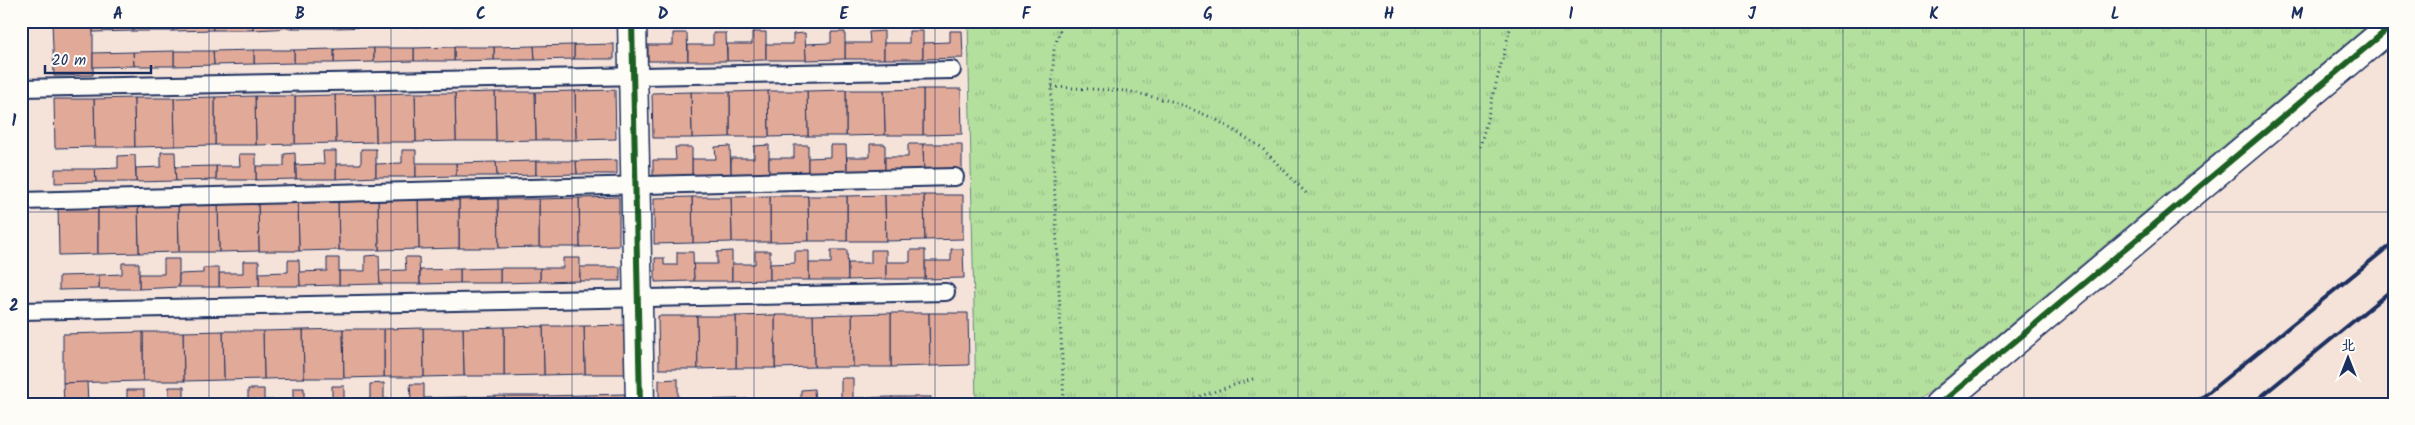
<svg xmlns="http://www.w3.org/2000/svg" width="2415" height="425" font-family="Kalam,'LXGW WenKai TC',sans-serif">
	<defs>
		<pattern id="park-tufts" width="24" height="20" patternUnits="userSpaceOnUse" patternTransform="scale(1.25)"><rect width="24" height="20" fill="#b4e09e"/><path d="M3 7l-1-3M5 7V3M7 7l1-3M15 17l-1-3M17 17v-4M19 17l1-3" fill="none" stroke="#9ac08a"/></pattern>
	</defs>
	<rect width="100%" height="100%" fill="#f5e3da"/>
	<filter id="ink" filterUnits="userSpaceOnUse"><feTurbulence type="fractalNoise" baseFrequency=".02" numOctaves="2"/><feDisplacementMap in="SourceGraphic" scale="10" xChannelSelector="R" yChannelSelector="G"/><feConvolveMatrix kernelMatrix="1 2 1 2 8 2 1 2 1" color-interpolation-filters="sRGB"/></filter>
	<g filter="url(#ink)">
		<path fill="url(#park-tufts)" stroke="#68887e" d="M968 21H2373L1915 404H976Z"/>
		<g fill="#e1a998" stroke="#1b2f5e">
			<path d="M52 21H93V75L54 76Z"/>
			<path d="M93 21H133V31L93 32Z"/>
			<rect x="133" y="21" width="40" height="10"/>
			<path d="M173 21H213V30L173 31Z"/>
			<rect x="213" y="21" width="40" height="9"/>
			<path d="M253 21H293V28L253 30Z"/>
			<rect x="293" y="21" width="40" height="7"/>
			<path d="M333 21H373V27L333 28Z"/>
			<rect x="373" y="21" width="41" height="6"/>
			<path d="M414 21H453V26L414 27Z"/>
			<path d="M453 21H494V25L453 26Z"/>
			<rect x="494" y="21" width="40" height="4"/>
			<path d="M534 21H574V24L534 25Z"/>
			<rect x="574" y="21" width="40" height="3"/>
			<path d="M648 21H687V23L648 24Z"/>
			<path d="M687 21H726V22L687 23Z"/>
			<path d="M884 31V59H845V43H870L869 32Z"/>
			<path d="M909 31H923V59H884V43H909Z"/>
			<path d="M950 31H962L963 58 923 59V43L950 42Z"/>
			<path d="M752 32H766V60L727 61V44H752Z"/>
			<path d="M831 32H845V59L806 60 805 44 831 43Z"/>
			<path d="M673 33H687L688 61H648V45H673Z"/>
			<path d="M713 33H726L727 61H688V45H713Z"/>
			<path d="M805 33 806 60H766V44H793V34Z"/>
			<path d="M614 44V59H574V45Z"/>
			<path d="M574 45V59L535 60 534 46Z"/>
			<path d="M534 46 535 60H494V47Z"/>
			<path d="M454 47H494V60L454 61Z"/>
			<path d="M454 47V61H414V48Z"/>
			<path d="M374 48V62L334 63V49Z"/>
			<path d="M374 48H414V61L374 62Z"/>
			<path d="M334 49V63H294V50Z"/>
			<path d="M254 50H294V63L254 64Z"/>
			<path d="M254 50V64L214 65 213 51Z"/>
			<path d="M174 51H213L214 65 174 66Z"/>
			<path d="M174 51V66H134L133 52Z"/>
			<path d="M133 52 134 66 93 67V53Z"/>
			<path d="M923 89H961L962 134 923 135Z"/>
			<path d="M923 89V135H885L884 90Z"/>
			<path d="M615 90 616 139 576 140 575 91Z"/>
			<path d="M846 90H884L885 135 846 136Z"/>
			<path d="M846 90V136H808L807 91Z"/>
			<path d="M575 91 576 140H536L535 92Z"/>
			<path d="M768 91H807L808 136 769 137Z"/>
			<path d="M768 91 769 137H730V92Z"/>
			<path d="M495 92H535L536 140 496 141Z"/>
			<path d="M495 92 496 141H456L455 93Z"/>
			<path d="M691 92H730V137L692 138Z"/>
			<path d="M691 92 692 138H653L652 93Z"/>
			<path d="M415 93H455L456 141 416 142Z"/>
			<path d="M415 93 416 142H376L375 94Z"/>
			<path d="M375 94 376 142 336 143 335 95Z"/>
			<path d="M335 95 336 143 295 144V96Z"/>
			<path d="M255 96H295V144L256 145Z"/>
			<path d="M255 96 256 145H215V97Z"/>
			<path d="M215 97V145L175 146 174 98Z"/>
			<path d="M134 98 135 147H95L94 99Z"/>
			<path d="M134 98H174L175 146 135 147Z"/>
			<path d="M54 99H94L95 147 55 148Z"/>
			<path d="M870 144H885V174H847V157H870Z"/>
			<path d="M908 144H923L924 173 885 174V157H908Z"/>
			<path d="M923 144H962V173H924Z"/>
			<path d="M769 145V175L731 176V158H754V146Z"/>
			<path d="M794 145H808V175H769V158H794Z"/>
			<path d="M830 145H846L847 174 808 175V158L830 157Z"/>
			<path d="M730 146 731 176H692V159H716L715 147Z"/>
			<path d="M675 147H692V176L653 177V160H676Z"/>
			<path d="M361 149H376V177L336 179V164H361Z"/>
			<path d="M402 150H416V177H376V164L402 163Z"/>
			<path d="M323 151H336V179H296V165L324 164Z"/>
			<path d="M161 152H175L176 181 136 182V168L161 167Z"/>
			<path d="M295 153 296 179 256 180V166H284V154Z"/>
			<path d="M239 154H256V180H216V166H240Z"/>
			<path d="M135 155 136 182H96L95 169 118 168V156Z"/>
			<path d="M617 160V174H577L576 161Z"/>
			<path d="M536 161V175L497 176 496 162Z"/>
			<path d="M536 161H576L577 174 536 175Z"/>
			<path d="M496 162 497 176H456V163Z"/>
			<path d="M416 163H456V176L416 177Z"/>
			<path d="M216 166V180L176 181 175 167Z"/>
			<path d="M55 169H95L96 182 55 183Z"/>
			<path d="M885 195 886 241H847V196Z"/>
			<path d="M885 195H924L925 240 886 241Z"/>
			<path d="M924 195H963V239L925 240Z"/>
			<path d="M770 196H808L809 241 770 242Z"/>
			<path d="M770 196V242H732L731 197Z"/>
			<path d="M808 196H847V241H809Z"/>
			<path d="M619 197V246L580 247 579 198Z"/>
			<path d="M692 197H731L732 242 693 243Z"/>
			<path d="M692 197 693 243 654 244V198Z"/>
			<path d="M579 198 580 247H539V199Z"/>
			<path d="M498 199 499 248H459V200Z"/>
			<path d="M498 199H539V247L499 248Z"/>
			<path d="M418 200H459V248L419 249Z"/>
			<path d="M418 200 419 249 379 250 378 201Z"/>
			<path d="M378 201 379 250H339L338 202Z"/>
			<path d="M298 202H338L339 250 299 251Z"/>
			<path d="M298 202 299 251H259L258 203Z"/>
			<path d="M218 203H258L259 251 219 252Z"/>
			<path d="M218 203 219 252H179L178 204Z"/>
			<path d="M178 204 179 252 139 253 138 205Z"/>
			<path d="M98 205V254L59 255 58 206Z"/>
			<path d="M98 205H138L139 253 98 254Z"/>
			<path d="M951 249H963L964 278 925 279V261H951Z"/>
			<path d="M831 250H847L848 280H809V263H831Z"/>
			<path d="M871 250H886V279L848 280V263H871Z"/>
			<path d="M910 250H925V279H886V262H910Z"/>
			<path d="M732 251V281H694L693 264H717V252Z"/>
			<path d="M755 251H770V280L732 281V264H755Z"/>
			<path d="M795 251H809V280H770V264L795 263Z"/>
			<path d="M677 252H693L694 281 655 282V258H664V265H677Z"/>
			<path d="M379 255 380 284 339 285V271H365V256Z"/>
			<path d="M405 257H419L420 284H380L379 271 406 270Z"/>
			<path d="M327 258H339V285L300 286 299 272 327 271Z"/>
			<path d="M563 258H580V281L540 282V268H563Z"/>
			<path d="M164 259H179V287L139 289V274H164Z"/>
			<path d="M288 260H299L300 286H259V273L288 272Z"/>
			<path d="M243 261H259V286L219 287V273H243Z"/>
			<path d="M122 263H139V289H99V275L122 274Z"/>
			<rect x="580" y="267" width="40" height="14"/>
			<path d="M203 268H219V287H179V274L203 273Z"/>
			<path d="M500 268H540V282L500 283Z"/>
			<path d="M500 268V283H460V269Z"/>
			<path d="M460 269V283L420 284V270Z"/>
			<path d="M99 275V289L59 290V276Z"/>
			<path d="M891 313H929L930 366 891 367Z"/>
			<path d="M891 313V367H853L852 314Z"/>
			<path d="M929 313H968L969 365 930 366Z"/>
			<path d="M852 314 853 367H814L813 315Z"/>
			<path d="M775 315H813L814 367 775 368Z"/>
			<path d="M775 315V368H736V316Z"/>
			<path d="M658 316H697L698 369H659Z"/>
			<path d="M697 316H736V368L698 369Z"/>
			<path d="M624 325 625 374H585L584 326Z"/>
			<path d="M543 326H584L585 374 544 375Z"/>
			<path d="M543 326 544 375 504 376V327Z"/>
			<path d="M504 327V376H464L463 328Z"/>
			<path d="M423 328H463L464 376 424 377Z"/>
			<path d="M423 328 424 377H384V329Z"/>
			<path d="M343 329 344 378H304L303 330Z"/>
			<path d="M343 329H384V377L344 378Z"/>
			<path d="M303 330 304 378 264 379 263 331Z"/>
			<path d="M223 331H263L264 379 224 380Z"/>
			<path d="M223 331 224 380 184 381 183 332Z"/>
			<path d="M143 332H183L184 381H143Z"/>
			<path d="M143 332V381L63 383V334Z"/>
			<path d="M841 378H853V404H815V399L841 398Z"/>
			<path d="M678 379V400H698V404H659V380Z"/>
			<path d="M87 382 88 404H64L63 383Z"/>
			<path d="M384 383V404H344V399H370V384Z"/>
			<path d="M410 384H424V404H384V399L411 398Z"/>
			<path d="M332 386H344V404H304V400L332 399Z"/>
			<path d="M169 387H184V404H144L169 402Z"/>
			<path d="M293 388H304V404H264V400H293Z"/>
			<path d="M248 389H264V404H224V401L248 400Z"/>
			<path d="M814 389 815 404H776V399H801V390Z"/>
			<path d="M127 390H144V404H104L127 403Z"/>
			<path d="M625 394V404H585V395Z"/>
			<path d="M585 395V404H545V396Z"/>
			<path d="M504 396H545V404H505Z"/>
			<path d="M504 396 505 404H465V397Z"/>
			<path d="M465 397V404H424V398Z"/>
			<rect x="892" y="397" width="39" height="7"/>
			<path d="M892 397V404H853V398Z"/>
			<rect x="737" y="399" width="39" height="5"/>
			<path d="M737 399V404H698V400Z"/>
			<path d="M224 401V404H184V402Z"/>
		</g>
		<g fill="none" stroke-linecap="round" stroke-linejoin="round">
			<g stroke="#1b2f5e" stroke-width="20">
				<g id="service">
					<path d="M21 88 952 70"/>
					<path d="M21 201 955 177"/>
					<path d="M21 311 946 292"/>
				</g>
			</g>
			<g stroke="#1b2f5e" stroke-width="31">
				<g id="minor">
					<path d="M632 21 640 404"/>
					<path d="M1940 404 2394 24"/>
				</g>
			</g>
			<g stroke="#1b2f5e" stroke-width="3" stroke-dasharray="1 4" stroke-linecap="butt">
				<path d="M1063 21 1054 49 1051 109 1064 404"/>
				<path d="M1052 87 1128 91 1175 102 1215 119 1261 147 1308 195"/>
				<path d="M1480 147 1512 21"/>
				<path d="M1176 404 1256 378"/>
			</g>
			<use href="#service" stroke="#fdfcf7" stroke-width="16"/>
			<use href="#minor" stroke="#fdfcf7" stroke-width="28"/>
			<g stroke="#1b2f5e" stroke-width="4">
				<path d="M2194 404 2394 242"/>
				<path d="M2252 404 2394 288"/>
			</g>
			<g stroke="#fdfcf7" stroke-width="9">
				<g id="cycleway">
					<path d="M632 21 640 404"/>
					<path d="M1940 404 2394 24"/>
				</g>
			</g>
			<use href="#cycleway" stroke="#1b5e20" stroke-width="6"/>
		</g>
	</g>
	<path fill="none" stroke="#1b2f5e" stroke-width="1" stroke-opacity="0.55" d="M209 21V404M391 21V404M572 21V404M754 21V404M935 21V404M1117 21V404M1298 21V404M1480 21V404M1661 21V404M1843 21V404M2024 21V404M2206 21V404M21 212H2394"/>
	<rect width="2415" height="425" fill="none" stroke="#fdfcf7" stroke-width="55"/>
	<g transform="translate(2348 358)" stroke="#fdfcf7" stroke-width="4" paint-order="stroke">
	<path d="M0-4L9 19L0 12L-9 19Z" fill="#1b2f5e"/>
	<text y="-8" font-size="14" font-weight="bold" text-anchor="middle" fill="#1b2f5e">北</text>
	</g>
	<path d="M45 65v8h106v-8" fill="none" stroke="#1b2f5e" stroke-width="2.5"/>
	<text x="52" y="65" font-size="15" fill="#1b2f5e" stroke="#fdfcf7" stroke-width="4" paint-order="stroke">20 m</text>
	<rect x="28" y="28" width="2360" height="370" fill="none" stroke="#1b2f5e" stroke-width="2"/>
	<g font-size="16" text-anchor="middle" font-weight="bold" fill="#1b2f5e">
		<text x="118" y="19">A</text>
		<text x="300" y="19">B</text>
		<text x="481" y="19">C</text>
		<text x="663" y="19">D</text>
		<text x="844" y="19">E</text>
		<text x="1026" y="19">F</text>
		<text x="1208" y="19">G</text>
		<text x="1389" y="19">H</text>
		<text x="1571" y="19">I</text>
		<text x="1752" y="19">J</text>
		<text x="1934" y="19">K</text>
		<text x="2115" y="19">L</text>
		<text x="2297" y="19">M</text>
		<text x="14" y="126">1</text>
		<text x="14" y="311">2</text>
	</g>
</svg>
